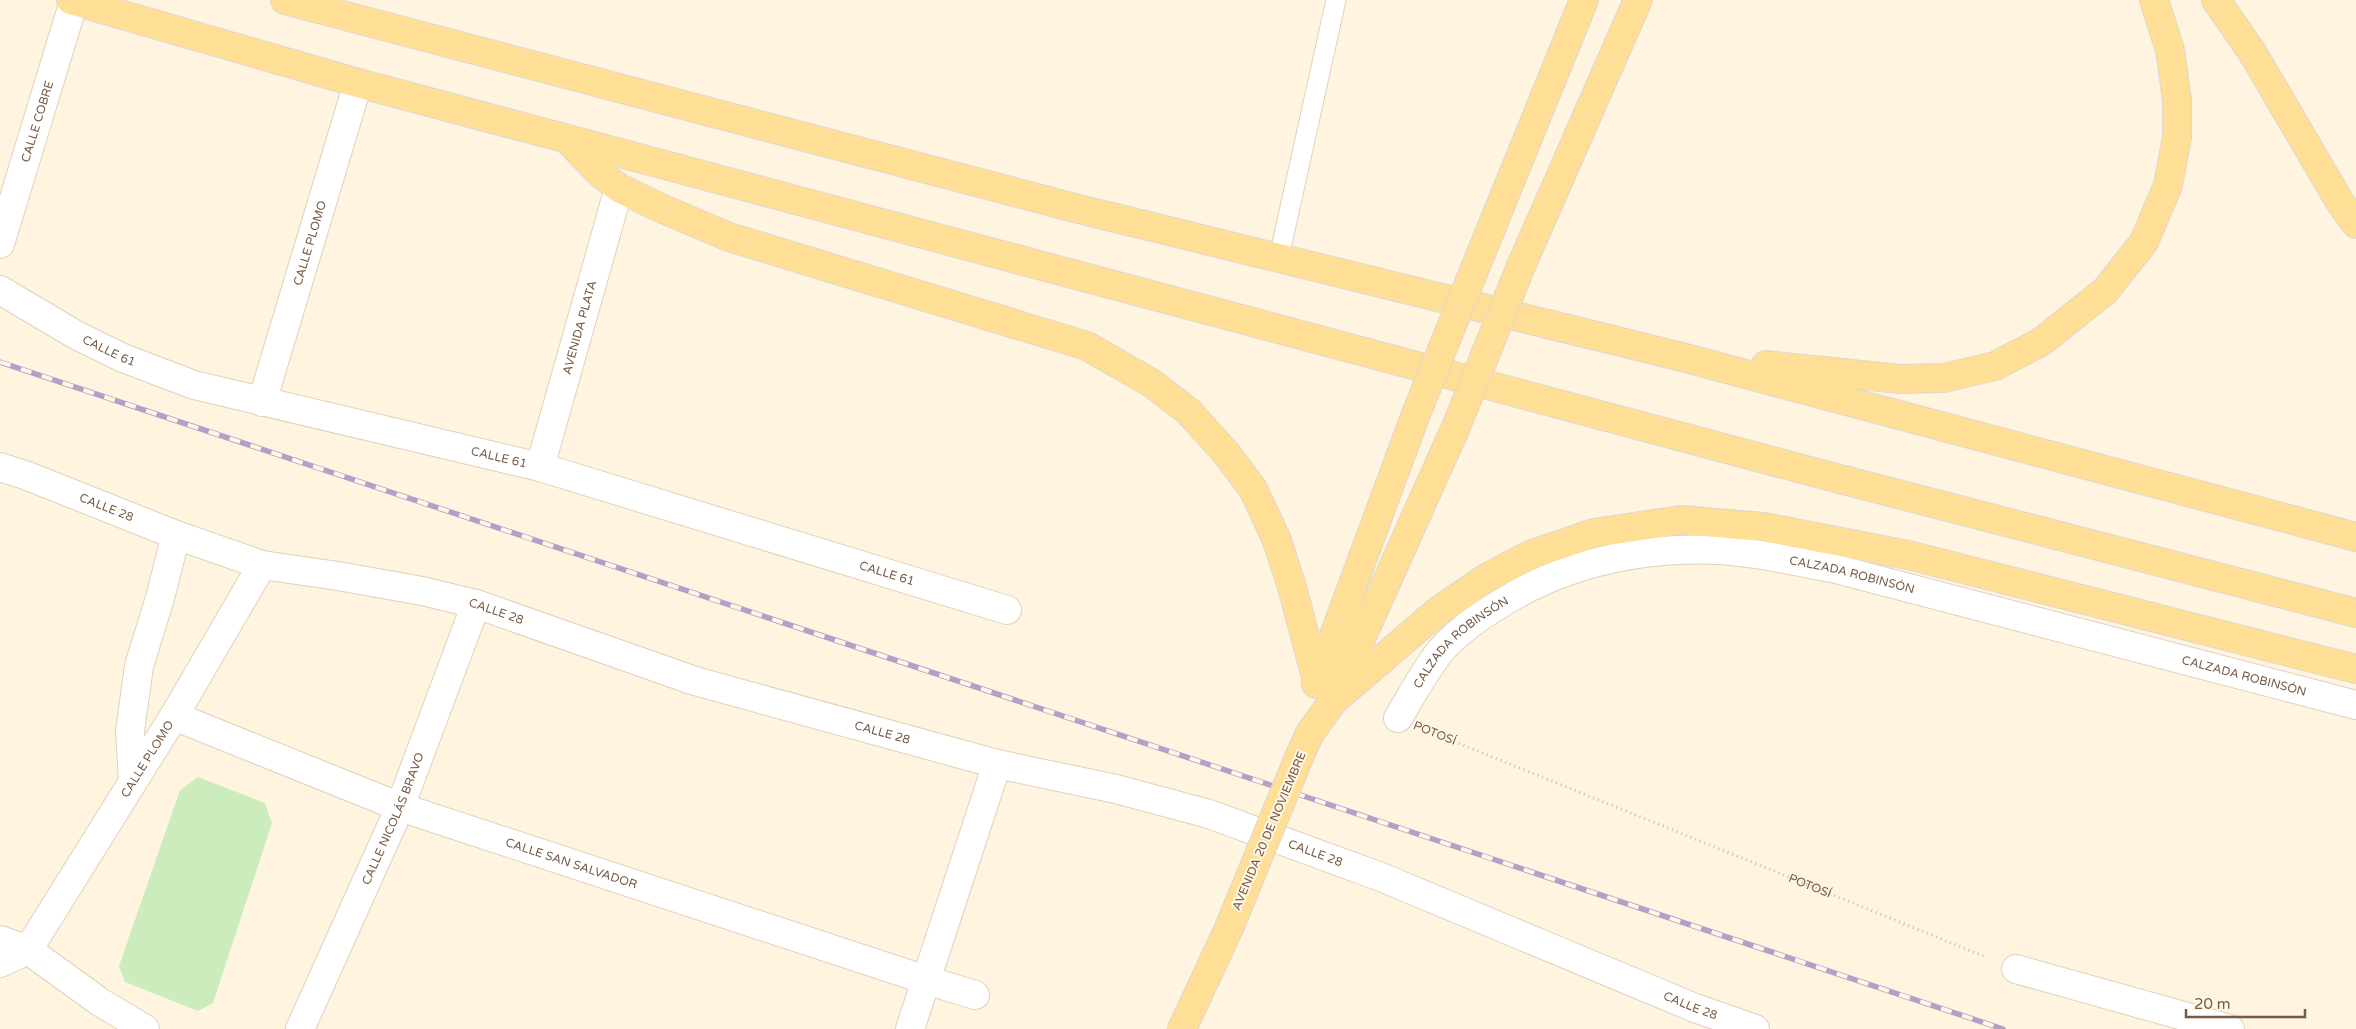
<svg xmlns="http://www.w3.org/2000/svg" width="2356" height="1029" font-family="'Varela Round',sans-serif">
	<rect width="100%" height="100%" fill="#fef4df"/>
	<path fill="#cdecbd" d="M198 777 265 803 272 823 213 1003 198 1011 125 982 119 966 180 790Z"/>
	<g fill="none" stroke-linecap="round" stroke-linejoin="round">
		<g stroke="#e2d0bb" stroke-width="21">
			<path id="service" d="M1279 257 1336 0"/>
		</g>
		<g stroke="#e2d0bb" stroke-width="30">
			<g id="minor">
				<path id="s2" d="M0 244 74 1"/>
				<path id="s3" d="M0 290 76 335 123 358 194 385 540 467 1007 610"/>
				<path id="s4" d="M262 402 358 83"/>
				<path id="s5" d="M0 467 25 475 176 535 262 565 338 576 422 591 476 604 695 681 997 764 1116 789 1209 814 1381 877 1695 1008 1755 1029"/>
				<path id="s6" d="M540 467 619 188"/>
				<path id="s7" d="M174 716 400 807 926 980 975 995"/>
				<path id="s8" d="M1398 718C1411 697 1423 674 1438 654 1455 633 1477 618 1500 604 1574 557 1668 541 1755 554 1782 558 1809 564 1836 569L2356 705"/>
				<path d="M133 780 130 731 139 666 160 598 176 535"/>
				<path d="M0 940 28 950 100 1002 145 1029"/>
				<path id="s9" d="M0 963 28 950 174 716 262 565"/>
				<path d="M2016 969 2230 1029"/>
				<path id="s10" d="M300 1029 400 807 476 604"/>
				<path d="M910 1029 997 764"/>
			</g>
		</g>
		<g stroke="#ded7d3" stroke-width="30">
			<g id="primary">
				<path d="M71 0 358 83 1817 473 2356 613"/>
				<path d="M285 0 1067 206 1682 357 2356 537"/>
				<path d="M2216 0 2252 52 2340 202 2356 224"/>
				<path d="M567 139 601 174 619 188 663 209 729 237 1087 346 1153 384 1189 412 1226 453 1253 489 1276 538 1292 587 1317 681"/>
				<path d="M1482 251 1584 0"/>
				<path d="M1521 266 1638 0"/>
				<path d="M1766 365 1900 379 1944 378 1995 366 2041 342 2105 291 2144 242 2168 185 2177 137V100L2170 50 2154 0"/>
				<path d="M1316 684 1416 414"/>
				<path d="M1333 701 1438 611 1488 577 1530 555 1594 533 1681 520 1764 527 1908 555 2356 669"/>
				<path d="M1300 755 1310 733 1333 701 1456 427"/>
				<path d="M1182 1029 1229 928"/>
			</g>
		</g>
		<path stroke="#d9b699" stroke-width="3" stroke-dasharray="1 4" stroke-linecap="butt" id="s1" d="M1431 732 1986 957"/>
		<use href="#service" stroke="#fff" stroke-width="19"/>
		<use href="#minor" stroke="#fff" stroke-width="28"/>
		<use href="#primary" stroke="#ffde95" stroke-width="28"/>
		<g stroke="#b79ec7" stroke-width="5.5">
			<path id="rail" d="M0 362 2003 1029"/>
		</g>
		<use href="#rail" stroke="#fff7e7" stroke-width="4" stroke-dasharray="11" stroke-linecap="butt"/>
		<g stroke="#ded7d3" stroke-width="30" stroke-linecap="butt">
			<g id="primary-bridge">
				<path d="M1416 414 1482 251"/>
				<path d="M1456 427 1521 266"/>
				<path d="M1229 928 1300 755"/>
			</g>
		</g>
		<use href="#primary-bridge" stroke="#ffde95" stroke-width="28"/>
	</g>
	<g text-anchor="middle" stroke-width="4" stroke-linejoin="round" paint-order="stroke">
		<g font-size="12" fill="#765a46" stroke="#fff7e7">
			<text dy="4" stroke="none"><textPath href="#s2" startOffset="128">CALLE COBRE</textPath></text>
			<text dy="4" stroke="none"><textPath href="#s4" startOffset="166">CALLE PLOMO</textPath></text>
			<text dy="4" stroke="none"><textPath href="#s6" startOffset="145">AVENIDA PLATA</textPath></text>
			<text dy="4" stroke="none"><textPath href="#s3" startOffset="125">CALLE 61</textPath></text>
			<text dy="4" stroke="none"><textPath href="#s3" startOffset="530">CALLE 61</textPath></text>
			<text dy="4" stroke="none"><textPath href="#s5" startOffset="114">CALLE 28</textPath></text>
			<text dy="4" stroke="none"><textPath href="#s3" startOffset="935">CALLE 61</textPath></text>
			<text dy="4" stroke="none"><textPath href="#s8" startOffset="520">CALZADA ROBINSÓN</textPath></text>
			<text dy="4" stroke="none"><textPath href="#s5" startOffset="519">CALLE 28</textPath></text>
			<text dy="4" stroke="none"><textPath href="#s8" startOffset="100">CALZADA ROBINSÓN</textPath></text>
			<text dy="4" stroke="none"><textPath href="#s8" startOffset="925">CALZADA ROBINSÓN</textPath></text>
			<text dy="4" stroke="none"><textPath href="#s5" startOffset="924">CALLE 28</textPath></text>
			<text transform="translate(1435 733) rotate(22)" y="4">POTOSÍ</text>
			<text dy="4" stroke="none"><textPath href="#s9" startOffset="256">CALLE PLOMO</textPath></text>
			<text dy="4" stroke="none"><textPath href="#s10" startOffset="230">CALLE NICOLÁS BRAVO</textPath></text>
			<text transform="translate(1269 831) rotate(-67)" y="4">AVENIDA 20 DE NOVIEMBRE</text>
			<text dy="4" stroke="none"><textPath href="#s5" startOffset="1374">CALLE 28</textPath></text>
			<text dy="4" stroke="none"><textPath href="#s7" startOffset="424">CALLE SAN SALVADOR</textPath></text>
			<text dy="4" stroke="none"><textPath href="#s1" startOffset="409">POTOSÍ</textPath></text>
			<text dy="4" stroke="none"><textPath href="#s5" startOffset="1779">CALLE 28</textPath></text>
		</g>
	</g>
	<path d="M2186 1009v8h119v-8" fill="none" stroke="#765a46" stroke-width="2.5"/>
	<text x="2194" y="1009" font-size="15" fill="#765a46" stroke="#fff7e7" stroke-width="4" paint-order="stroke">20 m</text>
</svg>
